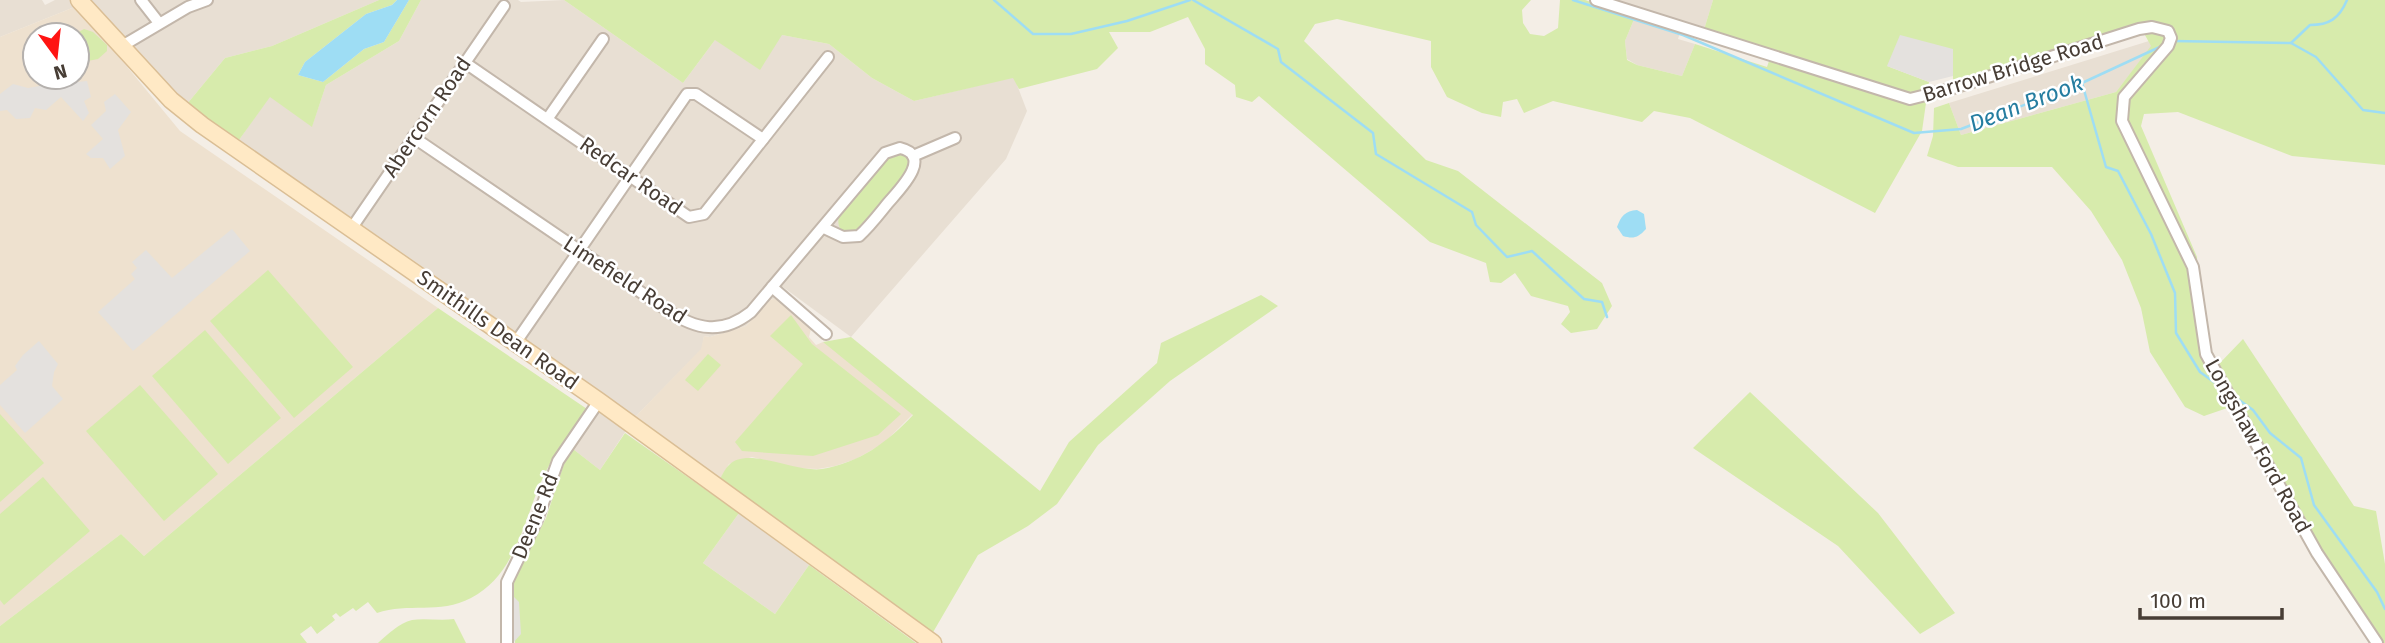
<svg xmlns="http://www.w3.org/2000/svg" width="2385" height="643" font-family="'Fira Sans',sans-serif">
	<rect width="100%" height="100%" fill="#f4eee6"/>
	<g fill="#e8dfd3">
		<path d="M0 0H42L45 5 55 0H72L77 6 0 37Z"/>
		<path d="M90 0H379L272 46 225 58 187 104 165 85Z"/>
		<path d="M421 0H518L521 2 564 0 683 83 715 40 782 35 829 44 872 78 914 101 1014 77 1027 111 1006 159 851 337 783 287H766L776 298 770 300 746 326 710 337 704 336 702 349 635 417 600 470 573 449 608 400 439 278 239 140 270 96 312 126 326 85 399 41Z"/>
		<path d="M1605 0H1713L1703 33Z"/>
		<path d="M1635 17 1680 32 1678 39 1695 44 1682 76 1637 65 1627 59 1625 41Z"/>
		<path d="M2149 41 2152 46 2116 92 1961 135 1949 103Z"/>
		<path d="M739 513 809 565 775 614 703 563Z"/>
	</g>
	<g fill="#eee1cf" fill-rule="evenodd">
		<path d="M77 6 180 131 438 308 144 556 121 534 0 626V37ZM35 35H77V77H35Z"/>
		<path d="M776 298 811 329 809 337 816 345 823 342 832 346 913 414 884 443 856 459 835 466 818 469 795 468 752 457 729 464 720 479 635 417 701 349 704 336 710 337 746 326 770 300Z"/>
	</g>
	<g fill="#d7ebac">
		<path d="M379 0H397L392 5 366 14 305 62 298 75 323 82 364 49 384 42 409 0H421L399 41 326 85 312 127 270 97 239 140 187 104 225 58 272 46Z"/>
		<path d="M564 0H1531L1522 10 1523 23 1530 34 1544 36 1558 28 1560 0H1585L1635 17 1625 41 1627 60 1637 65 1682 76 1695 44 1767 67 1773 49 1703 33 1713 0H2385V165L2292 156 2178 112 2144 114 2141 126 2197 257 2200 347 2219 364 2243 339 2354 506 2376 511 2385 564V643H2382L2320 548 2239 404 2204 416 2185 407 2150 352 2141 308 2122 260 2091 211 2052 167H1958L1927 156 1933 136 1934 108 1949 103 1961 135 2116 92 2151 46 2140 26 1953 81V76L1887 66 1929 82 1922 131 1875 213 1690 118 1654 111 1642 122 1553 101 1524 113 1517 99 1503 102 1501 117 1482 113 1447 97 1431 67V41L1337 19 1315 24 1304 41 1426 160 1458 171 1602 283 1612 306 1597 329 1571 333 1561 324 1570 312 1568 306 1531 296 1515 273 1501 283 1490 282 1486 263 1430 242 1259 96 1252 102 1236 97 1235 85 1205 64V49L1188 17 1150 32H1109L1118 48 1097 69 1019 89 1013 78 914 101 872 78 829 44 782 35 760 70 715 40 683 83Z"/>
		<path d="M84 29 93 32 107 45V51L98 59 77 63V35H73Z"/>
		<path d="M897 152C909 156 909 161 908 172L858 231 843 232C838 227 837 221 840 214L889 157Z"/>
		<path d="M268 270 353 367 294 418 210 321Z"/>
		<path d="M1261 295 1278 306 1170 381 1098 445 1057 504 1028 526 978 555 932 634 720 479C722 475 725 469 728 466 746 445 796 473 822 469 859 463 888 442 913 415L823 342 851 337 1040 491 1069 442 1157 363 1161 343Z"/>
		<path d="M438 308 587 409C575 427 561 444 551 462 524 508 522 571 471 598 439 615 408 602 377 613L368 602 356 611 353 608 340 617 336 613 332 616 335 620 317 634 311 626 300 634 307 643H0V626L121 534 144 556Z"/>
		<path d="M791 315 812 344 901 414 878 435 813 456 742 451 735 442 803 364 770 336Z"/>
		<path d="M205 330 281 418 228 464 152 376Z"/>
		<path d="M708 354 721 365 698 391 685 380Z"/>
		<path d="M140 385 218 474 164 521 86 431Z"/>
		<path d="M1750 392 1878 513 1955 613 1920 634 1838 546 1693 448Z"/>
		<path d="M0 414 44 463 0 502Z"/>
		<path d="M625 433 739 513 703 563 775 614 809 565 916 643H515L513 581 546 518 564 464 573 449 600 470Z"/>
		<path d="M43 477 90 531 4 605 0 600V514Z"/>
		<path d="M454 619 466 643H378C387 635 399 623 412 620 425 618 440 621 454 619Z"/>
	</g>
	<g fill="#e4e1de">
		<path d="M1900 35 1953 49V76L1929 82 1887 66Z"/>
		<path d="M74 80 77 82 87 81 91 97 84 101 89 113 83 121 61 97 46 110 35 108 30 118 16 119 7 110 0 111V94L13 84 28 88Z"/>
		<path d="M115 94 131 112 118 130 125 156 110 169 103 158H91L86 154 103 139 91 125 106 111 104 102Z"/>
		<path d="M232 229 250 251 133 351 98 312 135 279 131 274 137 268 132 262 146 250 172 278Z"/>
		<path d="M39 341 58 364 54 372 52 386 63 399 25 433 0 405V385L17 370 15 366 23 355Z"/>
		<path d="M507 590 519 602 521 634 513 643H506Z"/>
	</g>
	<g fill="#9eddf4">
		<path d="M397 0H409L384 42 364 49 323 82 298 75 305 62 366 14 392 5Z"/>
		<path d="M1637 210 1644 214 1646 229C1638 238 1633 239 1623 236L1617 227C1621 216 1625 211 1637 210Z"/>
	</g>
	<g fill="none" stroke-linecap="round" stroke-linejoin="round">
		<g stroke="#9eddf4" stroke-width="2.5">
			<path d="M994 0 1033 34H1071L1127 21 1190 0"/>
			<path d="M1193 0 1278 49 1281 62 1373 133 1376 154 1472 212 1476 225 1507 257 1532 251 1584 299 1602 302 1607 317"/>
			<path d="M1573 0 1683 35 1914 133 1961 129 2082 83 2164 45"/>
			<path d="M2173 41 2291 43 2316 57 2363 110 2385 113"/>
			<path d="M2291 43 2310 25C2329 25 2339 19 2347 0"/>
			<path d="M2082 83 2106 167 2118 171 2151 234 2175 293 2176 333 2200 372 2218 385"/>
			<path d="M2235 397 2253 410 2270 433 2301 458 2314 505 2377 592 2385 609"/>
		</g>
		<g stroke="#c3b7ab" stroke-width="14">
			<g id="street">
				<path d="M141 0 159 23"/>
				<path d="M1596 0 1910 99 1950 89 2139 29 2152 27 2168 31 2171 38 2168 46 2124 97 2122 121 2193 267 2206 354 2317 553 2377 643"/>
				<path d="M122 46 188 7 207 0"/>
				<path d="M464 62 689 217 704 214 828 57"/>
				<path d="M548 118 603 39"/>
				<path d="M413 137 667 310C696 330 722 335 751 312L885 153 900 148C934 156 899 190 888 203 879 214 870 226 859 236L843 237 824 228"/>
				<path d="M913 156 955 138"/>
				<path d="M351 229 504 6"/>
				<path d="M772 287 826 334"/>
				<path d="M516 342 687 94H696L763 139"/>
				<path d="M507 643V582L537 520 558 461 599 401"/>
			</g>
		</g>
		<g stroke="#dabe95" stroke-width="19">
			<path id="secondary" d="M79 0 171 100 202 125 599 401 933 643"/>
		</g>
		<use href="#street" stroke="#fff" stroke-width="10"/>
		<use href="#secondary" stroke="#ffe9c5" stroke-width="16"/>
	</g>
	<g text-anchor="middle" stroke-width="5" stroke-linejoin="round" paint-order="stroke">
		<g font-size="21" fill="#473d35" stroke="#fff">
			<text transform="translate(2013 68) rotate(-17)" y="7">Barrow Bridge Road</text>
			<text transform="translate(427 117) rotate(-56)" y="7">Abercorn Road</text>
			<text transform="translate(631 176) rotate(35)" y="7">Redcar Road</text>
			<text transform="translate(625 280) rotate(33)" y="7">Limefield Road</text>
			<text transform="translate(498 330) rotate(35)" y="7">Smithills Dean Road</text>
			<text transform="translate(2258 446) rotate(61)" y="7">Longshaw Ford Road</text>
			<text transform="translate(535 516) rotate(-68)" y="7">Deene Rd</text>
		</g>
		<g font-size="23" font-style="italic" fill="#257da0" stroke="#fff">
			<text transform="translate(2026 103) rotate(-21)" y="8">Dean Brook</text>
		</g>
	</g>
	<g transform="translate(56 56) rotate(165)"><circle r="33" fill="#ffffff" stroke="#b5b1ae" stroke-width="2"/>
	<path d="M0-5L12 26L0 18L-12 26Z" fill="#ff1412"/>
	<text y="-10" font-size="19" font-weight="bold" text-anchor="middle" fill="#473d35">N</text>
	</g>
	<path d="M2140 608v10h142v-10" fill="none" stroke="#473d35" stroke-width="3.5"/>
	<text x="2150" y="608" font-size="21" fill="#473d35" stroke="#ffffff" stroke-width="5" paint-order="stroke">100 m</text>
</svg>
